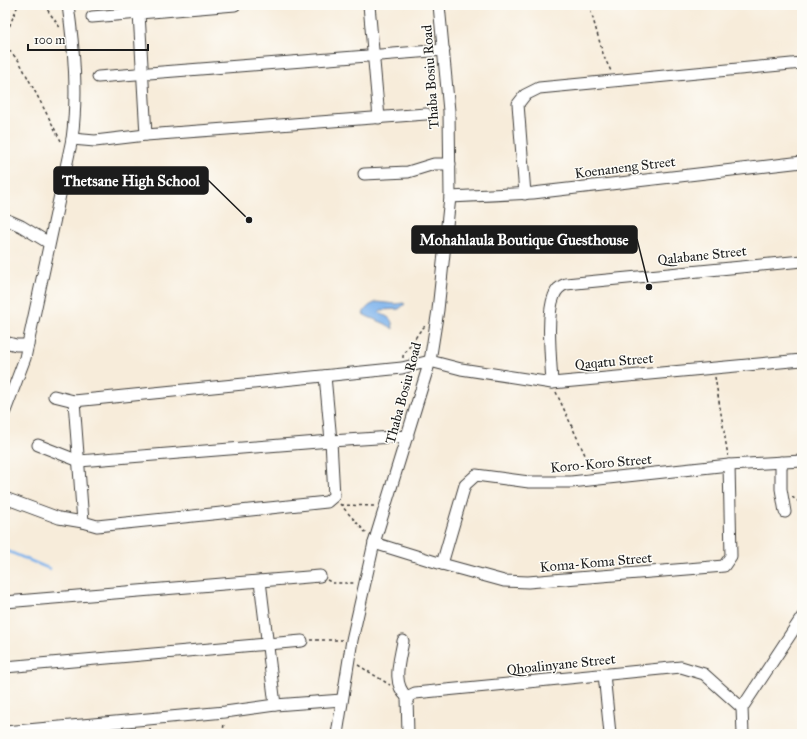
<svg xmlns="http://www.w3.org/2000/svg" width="807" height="739" font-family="'IM FELL Great Primer',serif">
	<rect width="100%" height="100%" fill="#fdfcf7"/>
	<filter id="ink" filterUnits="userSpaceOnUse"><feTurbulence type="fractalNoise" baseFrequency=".025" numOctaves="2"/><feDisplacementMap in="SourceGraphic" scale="8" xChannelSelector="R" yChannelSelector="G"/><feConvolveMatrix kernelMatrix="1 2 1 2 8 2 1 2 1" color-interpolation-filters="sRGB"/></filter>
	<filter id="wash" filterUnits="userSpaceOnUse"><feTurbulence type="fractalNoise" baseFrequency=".012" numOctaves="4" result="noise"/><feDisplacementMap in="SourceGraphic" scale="16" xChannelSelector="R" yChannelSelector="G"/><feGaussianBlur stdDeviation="0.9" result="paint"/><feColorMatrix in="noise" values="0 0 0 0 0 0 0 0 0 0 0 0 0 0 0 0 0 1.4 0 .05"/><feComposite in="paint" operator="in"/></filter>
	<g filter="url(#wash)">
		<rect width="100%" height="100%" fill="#f7ecda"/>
		<path fill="#7eb3ec" stroke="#4d6884" d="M377 302 396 304 403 303 405 304 399 309 381 310 379 312C386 318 392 315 393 329 384 321 372 320 363 314 366 307 370 305 377 302Z"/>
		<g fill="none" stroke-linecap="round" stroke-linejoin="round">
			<path stroke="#7eb3ec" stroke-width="2.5" d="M5 550 50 569"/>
		</g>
	</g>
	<g filter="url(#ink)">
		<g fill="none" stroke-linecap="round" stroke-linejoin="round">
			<g stroke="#3d3b38" stroke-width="13">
				<g id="minor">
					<path d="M369 5 379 118"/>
					<path d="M139 13 146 135"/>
					<path d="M92 17 235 5"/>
					<path d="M98 77 444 50"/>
					<path d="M72 139 95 141 146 135 426 114"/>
					<path d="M364 174 408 172 434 164H450"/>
					<path d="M525 194 518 104 525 95 539 88 802 63"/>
					<path d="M450 197 533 193 802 162"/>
					<path d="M5 219 21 226 49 243"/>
					<path d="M5 342 16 345H28"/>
					<path d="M552 383C551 361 546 315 554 296 556 290 560 286 566 284L802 261"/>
					<path d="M54 396 74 401 402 368 430 361 461 369 552 383 802 360"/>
					<path d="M74 401 83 522"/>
					<path d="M5 411 25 358 72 139C78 94 74 49 68 5"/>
					<path d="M38 445 79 461 331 441 408 436"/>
					<path d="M781 462V489L785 512"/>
					<path d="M5 498 59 518 83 522 97 526 327 502 334 496 331 441 325 376"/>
					<path d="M374 543 442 564 504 581 528 582 724 566 731 556 729 465"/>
					<path d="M442 564 465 485 476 475 529 482H571L729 465 802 461"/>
					<path d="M260 581 275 705"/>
					<path d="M5 602 320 576"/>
					<path d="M403 641C400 660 391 683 407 697"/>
					<path d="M5 667 302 641"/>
					<path d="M604 674 610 734"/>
					<path d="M407 697 415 693 681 667 704 674 742 708"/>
					<path d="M407 697 408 734"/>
					<path d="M5 732 225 712 275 705 342 700"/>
					<path d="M337 734 352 640 374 543 430 361 438 310 450 197 449 111 439 5"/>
					<path d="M743 734 742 708 802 617"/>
				</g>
			</g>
			<g stroke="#3d3b38" stroke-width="1.5" stroke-dasharray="3 3" stroke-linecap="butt">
				<path d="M44 5 61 29"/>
				<path d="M589 5 604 57 611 71"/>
				<path d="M5 37 18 5"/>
				<path d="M5 46 19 61 61 141"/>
				<path d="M403 358V356L420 331 427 324"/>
				<path d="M715 377 728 456"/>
				<path d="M556 392 592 470"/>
				<path d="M792 497 802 504"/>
				<path d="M340 504 367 534"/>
				<path d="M341 505 375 506"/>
				<path d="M327 580 333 583H355"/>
				<path d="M310 640H342"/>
				<path d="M358 665 390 685"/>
				<path d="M150 728V734"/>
				<path d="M223 734 224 722"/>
			</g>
			<use href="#minor" stroke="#fff" stroke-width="11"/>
		</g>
	</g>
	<g text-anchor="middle" stroke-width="3" stroke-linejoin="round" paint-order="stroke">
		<g font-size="14" fill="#1c1c1c" stroke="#fdfcf7">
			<text transform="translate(430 77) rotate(-94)" y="5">Thaba Bosiu Road</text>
			<text transform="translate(625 167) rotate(-7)" y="5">Koenaneng Street</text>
			<text transform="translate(702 255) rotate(-6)" y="5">Qalabane Street</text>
			<text transform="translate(614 361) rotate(-5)" y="5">Qaqatu Street</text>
			<text transform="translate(403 393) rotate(-75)" y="5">Thaba Bosiu Road</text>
			<text transform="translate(601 463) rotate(-5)" y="5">Koro-Koro Street</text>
			<text transform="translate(596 562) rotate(-5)" y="5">Koma-Koma Street</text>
			<text transform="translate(561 664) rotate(-6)" y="5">Qhoalinyane Street</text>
		</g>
	</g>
	<path fill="none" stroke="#1c1c1c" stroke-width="1.5" d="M249 220L208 180M649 287L637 239"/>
	<g fill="#1c1c1c" stroke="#fdfcf7" stroke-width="1.5">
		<circle cx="249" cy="220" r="4"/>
		<circle cx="649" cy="287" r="4"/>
	</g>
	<g fill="#1c1c1c" stroke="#1c1c1c" stroke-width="1.5">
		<rect x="54" y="167" width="154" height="27" rx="4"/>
		<rect x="412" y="226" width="225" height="27" rx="4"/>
	</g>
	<g font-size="15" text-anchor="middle" font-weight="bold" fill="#fff">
		<text x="131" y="186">Thetsane High School</text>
		<text x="524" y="245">Mohahlaula Boutique Guesthouse</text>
	</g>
	<rect width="807" height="739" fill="none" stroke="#fdfcf7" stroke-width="20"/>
	<path d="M28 44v6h120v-6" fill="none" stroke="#1c1c1c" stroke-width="2"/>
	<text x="34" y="44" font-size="12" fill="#1c1c1c" stroke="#fdfcf7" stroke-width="3" paint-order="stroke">100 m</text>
</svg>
